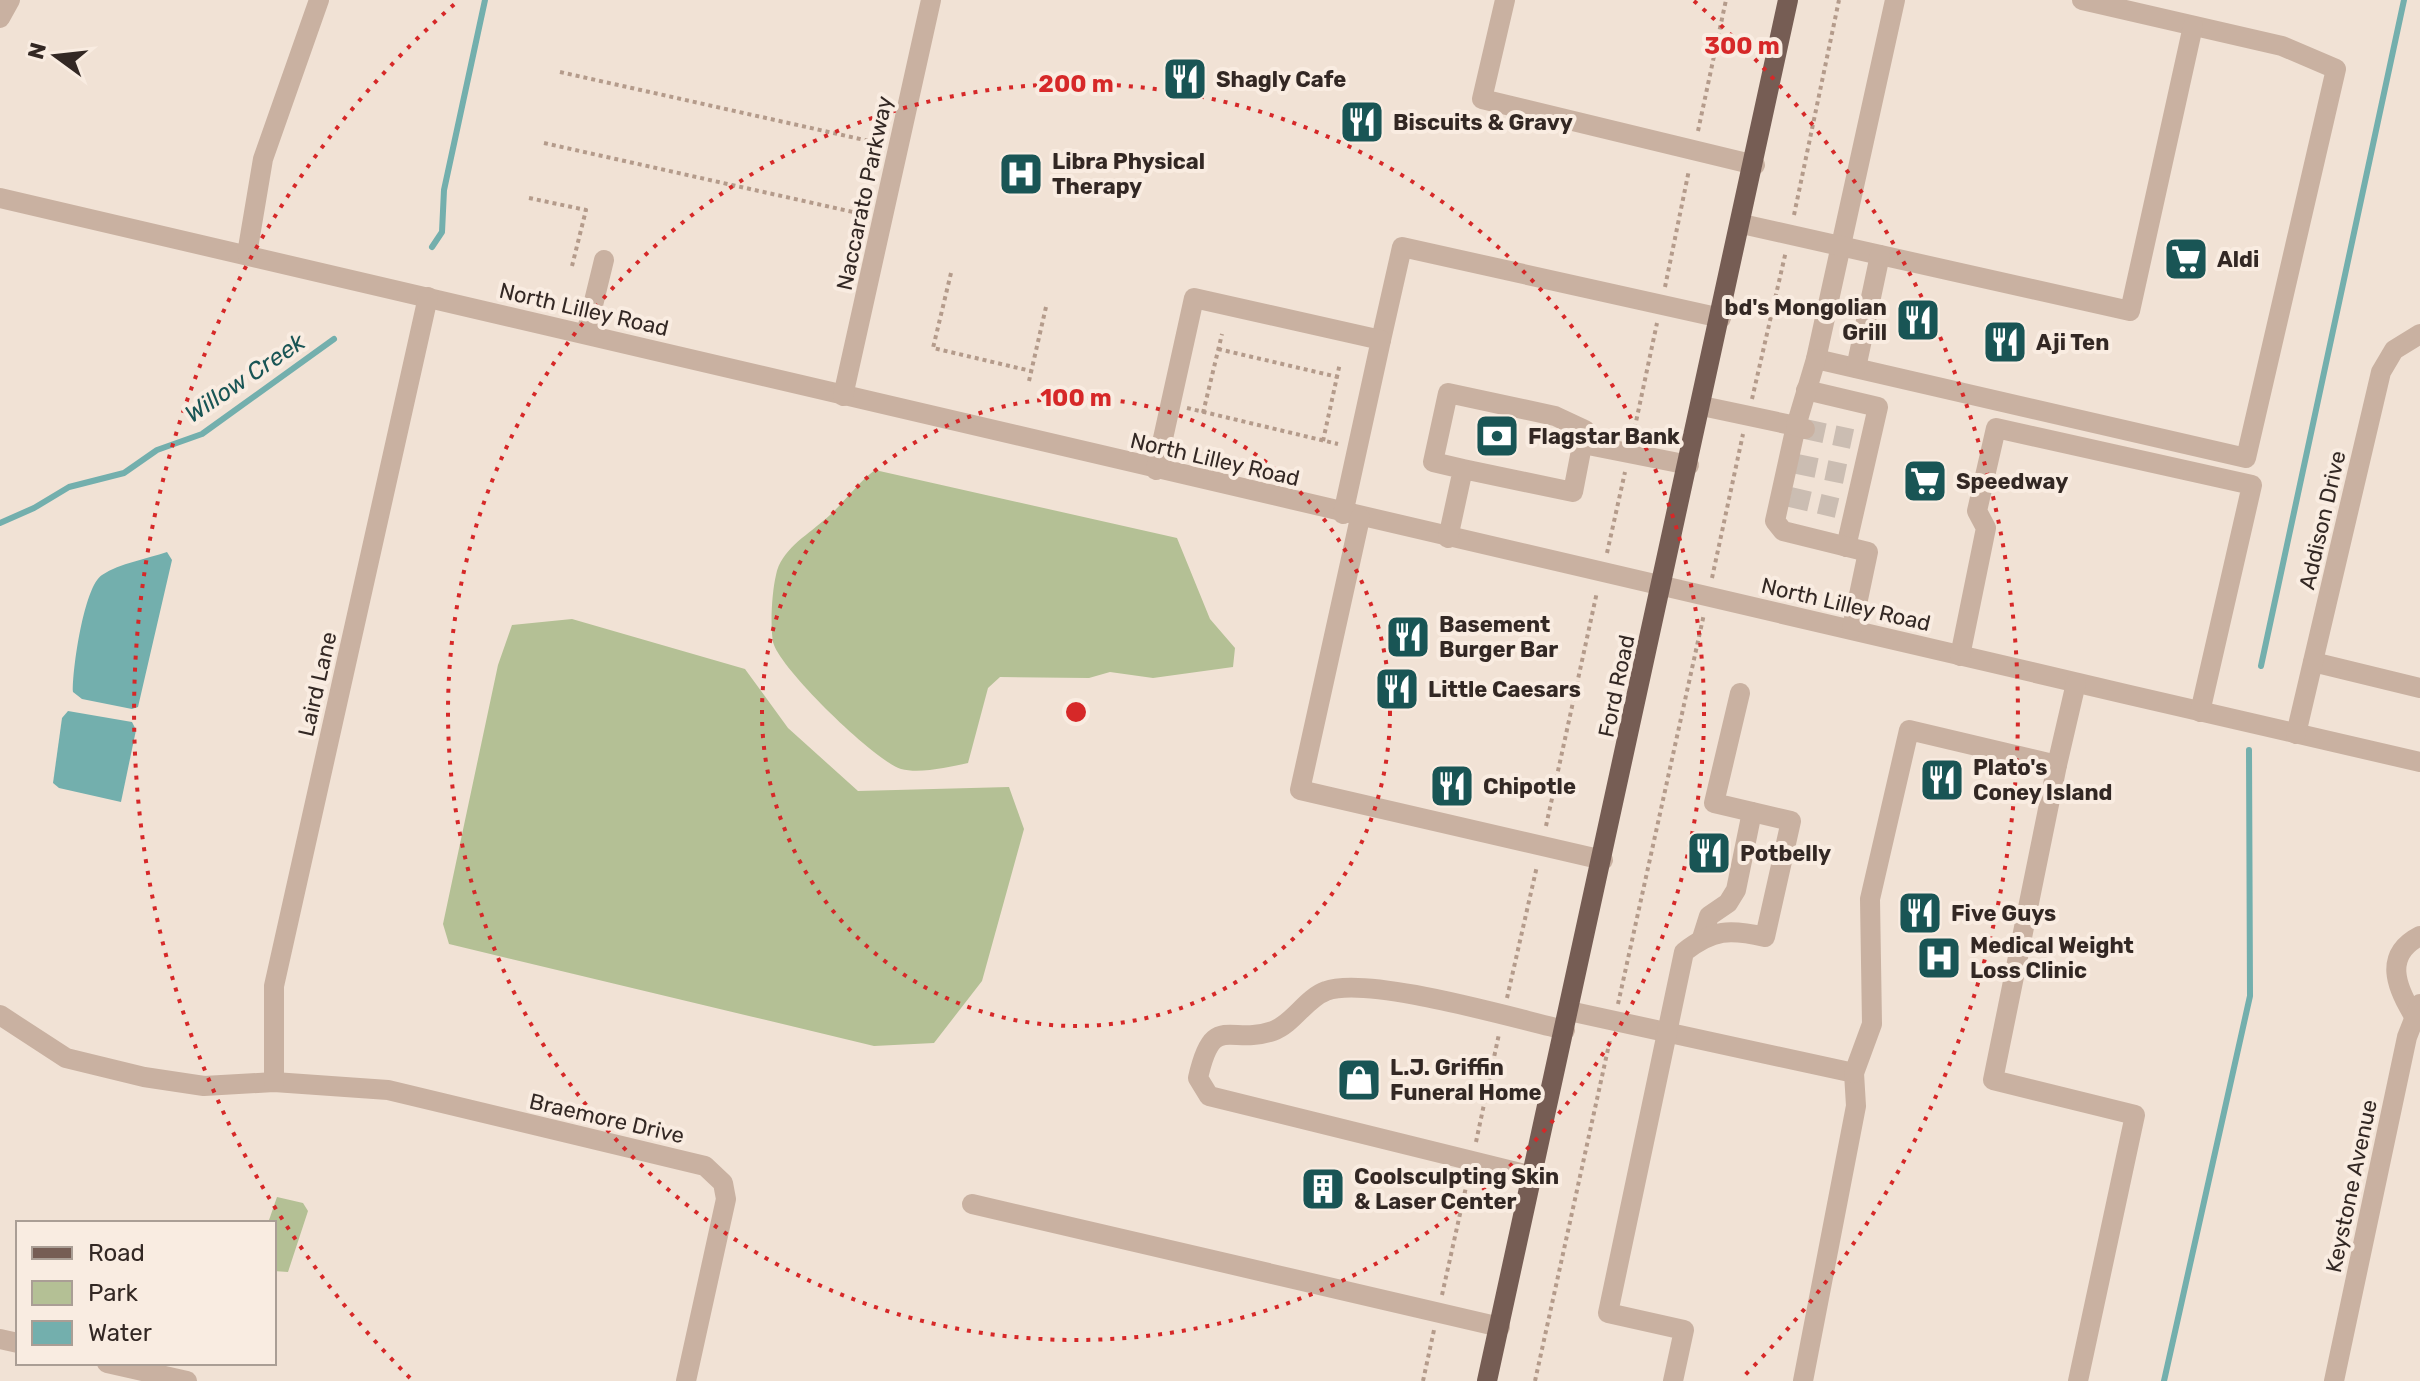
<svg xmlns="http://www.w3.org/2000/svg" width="2420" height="1381" font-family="Rubik,sans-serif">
	<rect width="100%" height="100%" fill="#f1e2d5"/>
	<g fill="#b4c095">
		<path d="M875 470 1177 538 1210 619 1235 648 1233 667 1153 678 1110 672 1089 678 1000 677 988 688 968 763C949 767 920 774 901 769 875 761 779 668 773 642 770 624 772 592 776 575 781 550 806 536 823 521 842 506 855 485 875 470Z"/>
		<path d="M572 619 745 669 788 728 858 791 1009 787 1024 829 982 981 934 1043 874 1046 449 944 443 924 498 665 512 625Z"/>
		<path d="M277 1197 303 1203 308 1211 288 1272 274 1271V1223H268Z"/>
	</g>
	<g fill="#73afad">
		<path d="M167 552 172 560 138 707 132 709 82 699 73 692C72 671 84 586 102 575 120 563 147 559 167 552Z"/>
		<path d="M68 711 132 722 136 730 121 802 59 788 53 783 62 718Z"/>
	</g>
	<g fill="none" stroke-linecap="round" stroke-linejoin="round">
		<g stroke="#73afad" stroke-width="6">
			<path d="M432 247 442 232 444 190 485 0"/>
			<path d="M0 523 34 508 69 487 124 473 157 450 202 434 334 339"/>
			<path d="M2261 666 2404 0"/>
			<path d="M2164 1381 2250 996 2249 750"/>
		</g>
		<g stroke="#cbbdb2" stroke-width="20" stroke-dasharray="20 10" stroke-linecap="butt">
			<path d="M1805 429 1852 439"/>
			<path d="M1797 464 1845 474"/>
			<path d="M1790 497 1837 508"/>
		</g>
		<g stroke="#b49b8b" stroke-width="4" stroke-dasharray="4 4" stroke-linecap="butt">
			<path d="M560 72 878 143"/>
			<path d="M1698 131 1726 0"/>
			<path d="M544 143 862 214"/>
			<path d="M529 198 586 210 571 270"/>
			<path d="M1794 215 1839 0"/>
			<path d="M951 273 933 348 1031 371"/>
			<path d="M1665 287 1689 170"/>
			<path d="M1218 349 1338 377"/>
			<path d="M1029 381 1046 307"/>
			<path d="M1752 399 1786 251"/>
			<path d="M1187 408 1338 444"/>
			<path d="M1203 413 1222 334"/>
			<path d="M1633 436 1657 323"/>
			<path d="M1323 441 1340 363"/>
			<path d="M1607 553 1625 472"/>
			<path d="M1712 578 1743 434"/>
			<path d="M1546 826 1597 592"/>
			<path d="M1507 998 1537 866"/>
			<path d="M1618 1004 1704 614"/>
			<path d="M1476 1142 1499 1034"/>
			<path d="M1442 1295 1468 1178"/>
			<path d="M1423 1381 1434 1330"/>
			<path d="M1535 1381 1610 1040"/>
		</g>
		<g stroke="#c9b1a1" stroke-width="20">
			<path d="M1505 0 1482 99 1755 165"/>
			<path d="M1895 0 1816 359 2246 458 2336 69 2282 46 2082 0"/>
			<path d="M0 18 10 0"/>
			<path d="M0 198C807 386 1613 576 2420 762"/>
			<path d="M1742 224 2130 311 2193 26"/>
			<path d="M247 254 263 159 319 0"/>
			<path d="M586 334 604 260"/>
			<path d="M1381 340 1402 247 1721 318"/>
			<path d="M1856 368 1880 255"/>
			<path d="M1806 390 1878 407 1846 547"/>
			<path d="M843 396 931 0"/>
			<path d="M1702 406 1796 426 1775 521 1783 531 1868 552 1852 628"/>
			<path d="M1805 429 1796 426 1816 359"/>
			<path d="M1583 444 1689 465"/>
			<path d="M1156 470 1194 298 1381 340 1343 514"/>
			<path d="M1360 518 1300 790 1603 860"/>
			<path d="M1448 538 1463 469 1573 492 1585 430 1555 416 1448 393 1433 462 1463 469"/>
			<path d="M1960 656 1986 528 1977 511 1996 428 2252 485 2200 712"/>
			<path d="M2313 662 2420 688"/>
			<path d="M2296 734 2381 372 2394 350 2420 334"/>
			<path d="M2057 765 1993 1080 2135 1115 2078 1381"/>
			<path d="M1702 938 1709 916 1728 903 1736 890 1752 812"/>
			<path d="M1569 1011 1854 1073 1856 1106 1803 1381"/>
			<path d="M0 1015 66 1058 144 1077 204 1086 274 1082 388 1090 705 1166 723 1183 726 1199 686 1381"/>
			<path d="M2414 1016C2396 987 2383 955 2420 936"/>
			<path d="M1854 1073 1872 1024 1870 899 1909 730 2057 765 2076 683"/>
			<path d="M274 1082V986L428 297"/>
			<path d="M1533 1176 1209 1096 1198 1078C1213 1011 1229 1046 1273 1031 1293 1024 1306 998 1326 991 1367 975 1516 1019 1565 1030"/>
			<path d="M972 1204 1500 1327"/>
			<path d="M0 1339 18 1343"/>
			<path d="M107 1363 187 1381"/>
			<path d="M1673 1381 1684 1330 1608 1313 1684 952C1713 929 1730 929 1765 937L1791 821 1714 803 1740 693"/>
			<path d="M2334 1381 2407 1037 2420 1004"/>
		</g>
		<path stroke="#765d54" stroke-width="20" d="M1487 1381 1788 0"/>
	</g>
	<g fill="none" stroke="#d62828" stroke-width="4" stroke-dasharray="4 8">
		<circle cx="1076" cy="712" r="314"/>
		<circle cx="1076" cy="712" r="628"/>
		<path d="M410 1378A942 942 0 0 1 458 1M1694 1A942 942 0 0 1 1742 1378"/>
	</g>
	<defs>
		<g id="restaurant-square" transform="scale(2.3)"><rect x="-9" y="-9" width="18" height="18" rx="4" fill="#195555" stroke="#f9ece1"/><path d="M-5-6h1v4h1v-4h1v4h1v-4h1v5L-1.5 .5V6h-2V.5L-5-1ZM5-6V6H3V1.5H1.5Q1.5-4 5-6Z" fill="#fff"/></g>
		<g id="hospital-square" transform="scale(2.3)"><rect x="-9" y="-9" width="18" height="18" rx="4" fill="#195555" stroke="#f9ece1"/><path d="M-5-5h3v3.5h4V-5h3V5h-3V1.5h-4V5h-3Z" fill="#fff"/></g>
		<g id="supermarket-square" transform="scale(2.3)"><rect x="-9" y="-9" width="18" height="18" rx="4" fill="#195555" stroke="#f9ece1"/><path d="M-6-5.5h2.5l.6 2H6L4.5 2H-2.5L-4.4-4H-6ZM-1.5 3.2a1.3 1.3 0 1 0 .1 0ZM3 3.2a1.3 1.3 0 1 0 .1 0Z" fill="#fff"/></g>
		<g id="bank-square" transform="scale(2.3)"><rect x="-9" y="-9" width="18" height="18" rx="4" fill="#195555" stroke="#f9ece1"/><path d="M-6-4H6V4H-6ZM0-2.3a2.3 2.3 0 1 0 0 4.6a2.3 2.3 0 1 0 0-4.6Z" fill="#fff"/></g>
		<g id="shop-square" transform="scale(2.3)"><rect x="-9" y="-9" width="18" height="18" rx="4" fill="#195555" stroke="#f9ece1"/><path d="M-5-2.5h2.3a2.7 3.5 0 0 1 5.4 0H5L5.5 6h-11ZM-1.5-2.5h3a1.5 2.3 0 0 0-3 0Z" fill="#fff"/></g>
		<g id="building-square" transform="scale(2.3)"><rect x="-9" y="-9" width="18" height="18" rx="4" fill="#195555" stroke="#f9ece1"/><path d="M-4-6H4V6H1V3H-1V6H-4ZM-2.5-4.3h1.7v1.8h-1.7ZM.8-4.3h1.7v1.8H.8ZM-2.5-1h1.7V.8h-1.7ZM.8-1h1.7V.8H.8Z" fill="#fff"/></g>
	</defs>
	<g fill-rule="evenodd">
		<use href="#restaurant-square" x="1185" y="79"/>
		<use href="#restaurant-square" x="1362" y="122"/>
		<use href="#hospital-square" x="1021" y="174"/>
		<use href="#supermarket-square" x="2186" y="259"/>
		<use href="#restaurant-square" x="1918" y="320"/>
		<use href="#restaurant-square" x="2005" y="342"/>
		<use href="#bank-square" x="1497" y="436"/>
		<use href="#supermarket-square" x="1925" y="481"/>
		<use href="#restaurant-square" x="1408" y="637"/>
		<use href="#restaurant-square" x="1397" y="689"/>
		<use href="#restaurant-square" x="1942" y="780"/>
		<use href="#restaurant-square" x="1452" y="786"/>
		<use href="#restaurant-square" x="1709" y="853"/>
		<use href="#restaurant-square" x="1920" y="913"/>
		<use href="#hospital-square" x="1939" y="958"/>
		<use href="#shop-square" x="1359" y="1080"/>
		<use href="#building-square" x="1323" y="1189"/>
	</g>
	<g text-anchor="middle" stroke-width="8" stroke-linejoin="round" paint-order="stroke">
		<g font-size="22" font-weight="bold" fill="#332824" stroke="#f9ece1" text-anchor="start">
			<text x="1216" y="87">Shagly Cafe</text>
			<text x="1393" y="130">Biscuits &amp; Gravy</text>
			<text x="1052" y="169">Libra Physical<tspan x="1052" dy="25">Therapy</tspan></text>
			<text x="2217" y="267">Aldi</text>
			<text x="1887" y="315" text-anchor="end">bd's Mongolian<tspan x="1887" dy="25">Grill</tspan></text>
			<text x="2036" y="350">Aji Ten</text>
			<text x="1528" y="444">Flagstar Bank</text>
			<text x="1956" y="489">Speedway</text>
			<text x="1439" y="632">Basement<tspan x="1439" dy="25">Burger Bar</tspan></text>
			<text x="1428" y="697">Little Caesars</text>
			<text x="1973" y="775">Plato's<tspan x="1973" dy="25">Coney Island</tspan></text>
			<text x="1483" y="794">Chipotle</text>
			<text x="1740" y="861">Potbelly</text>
			<text x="1951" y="921">Five Guys</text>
			<text x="1970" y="953">Medical Weight<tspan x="1970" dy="25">Loss Clinic</tspan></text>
			<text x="1390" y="1075">L.J. Griffin<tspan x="1390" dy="25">Funeral Home</tspan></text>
			<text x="1354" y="1184">Coolsculpting Skin<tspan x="1354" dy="25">&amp; Laser Center</tspan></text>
		</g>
		<g font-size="22" fill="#332824" stroke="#f9ece1">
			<text transform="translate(864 193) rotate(-78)" y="8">Naccarato Parkway</text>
			<text transform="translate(584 309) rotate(13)" y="8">North Lilley Road</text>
			<text transform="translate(1215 459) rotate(13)" y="8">North Lilley Road</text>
			<text transform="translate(2322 520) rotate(-77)" y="8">Addison Drive</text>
			<text transform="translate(1846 604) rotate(13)" y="8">North Lilley Road</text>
			<text transform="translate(317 684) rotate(-77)" y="8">Laird Lane</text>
			<text transform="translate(1616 686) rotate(-78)" y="8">Ford Road</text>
			<text transform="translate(607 1118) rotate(13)" y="8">Braemore Drive</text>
			<text transform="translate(2351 1186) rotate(-78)" y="8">Keystone Avenue</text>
		</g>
		<g font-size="24" font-style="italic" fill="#195555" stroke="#f9ece1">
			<text transform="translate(245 378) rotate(-34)" y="8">Willow Creek</text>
		</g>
	</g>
	<circle cx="1076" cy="712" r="12" fill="#d62828" stroke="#f9ece1" stroke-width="4"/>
	<g font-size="24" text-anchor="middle" font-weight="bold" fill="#d62828" stroke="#f9ece1" stroke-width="8" stroke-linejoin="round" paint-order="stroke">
		<text x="1742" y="54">300 m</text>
		<text x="1076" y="92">200 m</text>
		<text x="1076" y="406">100 m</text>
	</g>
	<rect x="16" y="1221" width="260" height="144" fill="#f9ece1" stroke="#aa9e95" stroke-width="2"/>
	<rect x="32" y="1247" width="40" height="12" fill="#765d54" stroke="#aa9e95" stroke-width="2"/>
	<text x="88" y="1261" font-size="24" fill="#332824">Road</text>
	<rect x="32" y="1281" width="40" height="24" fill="#b4c095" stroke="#aa9e95" stroke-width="2"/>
	<text x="88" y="1301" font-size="24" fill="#332824">Park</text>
	<rect x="32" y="1321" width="40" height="24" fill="#73afad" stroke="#aa9e95" stroke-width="2"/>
	<text x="88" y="1341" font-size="24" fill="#332824">Water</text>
	<g transform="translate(56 56) rotate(285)" stroke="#f9ece1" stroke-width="6" paint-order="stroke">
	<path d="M0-6L14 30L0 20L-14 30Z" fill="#332824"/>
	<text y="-12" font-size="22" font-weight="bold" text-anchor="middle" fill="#332824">N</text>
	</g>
</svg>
